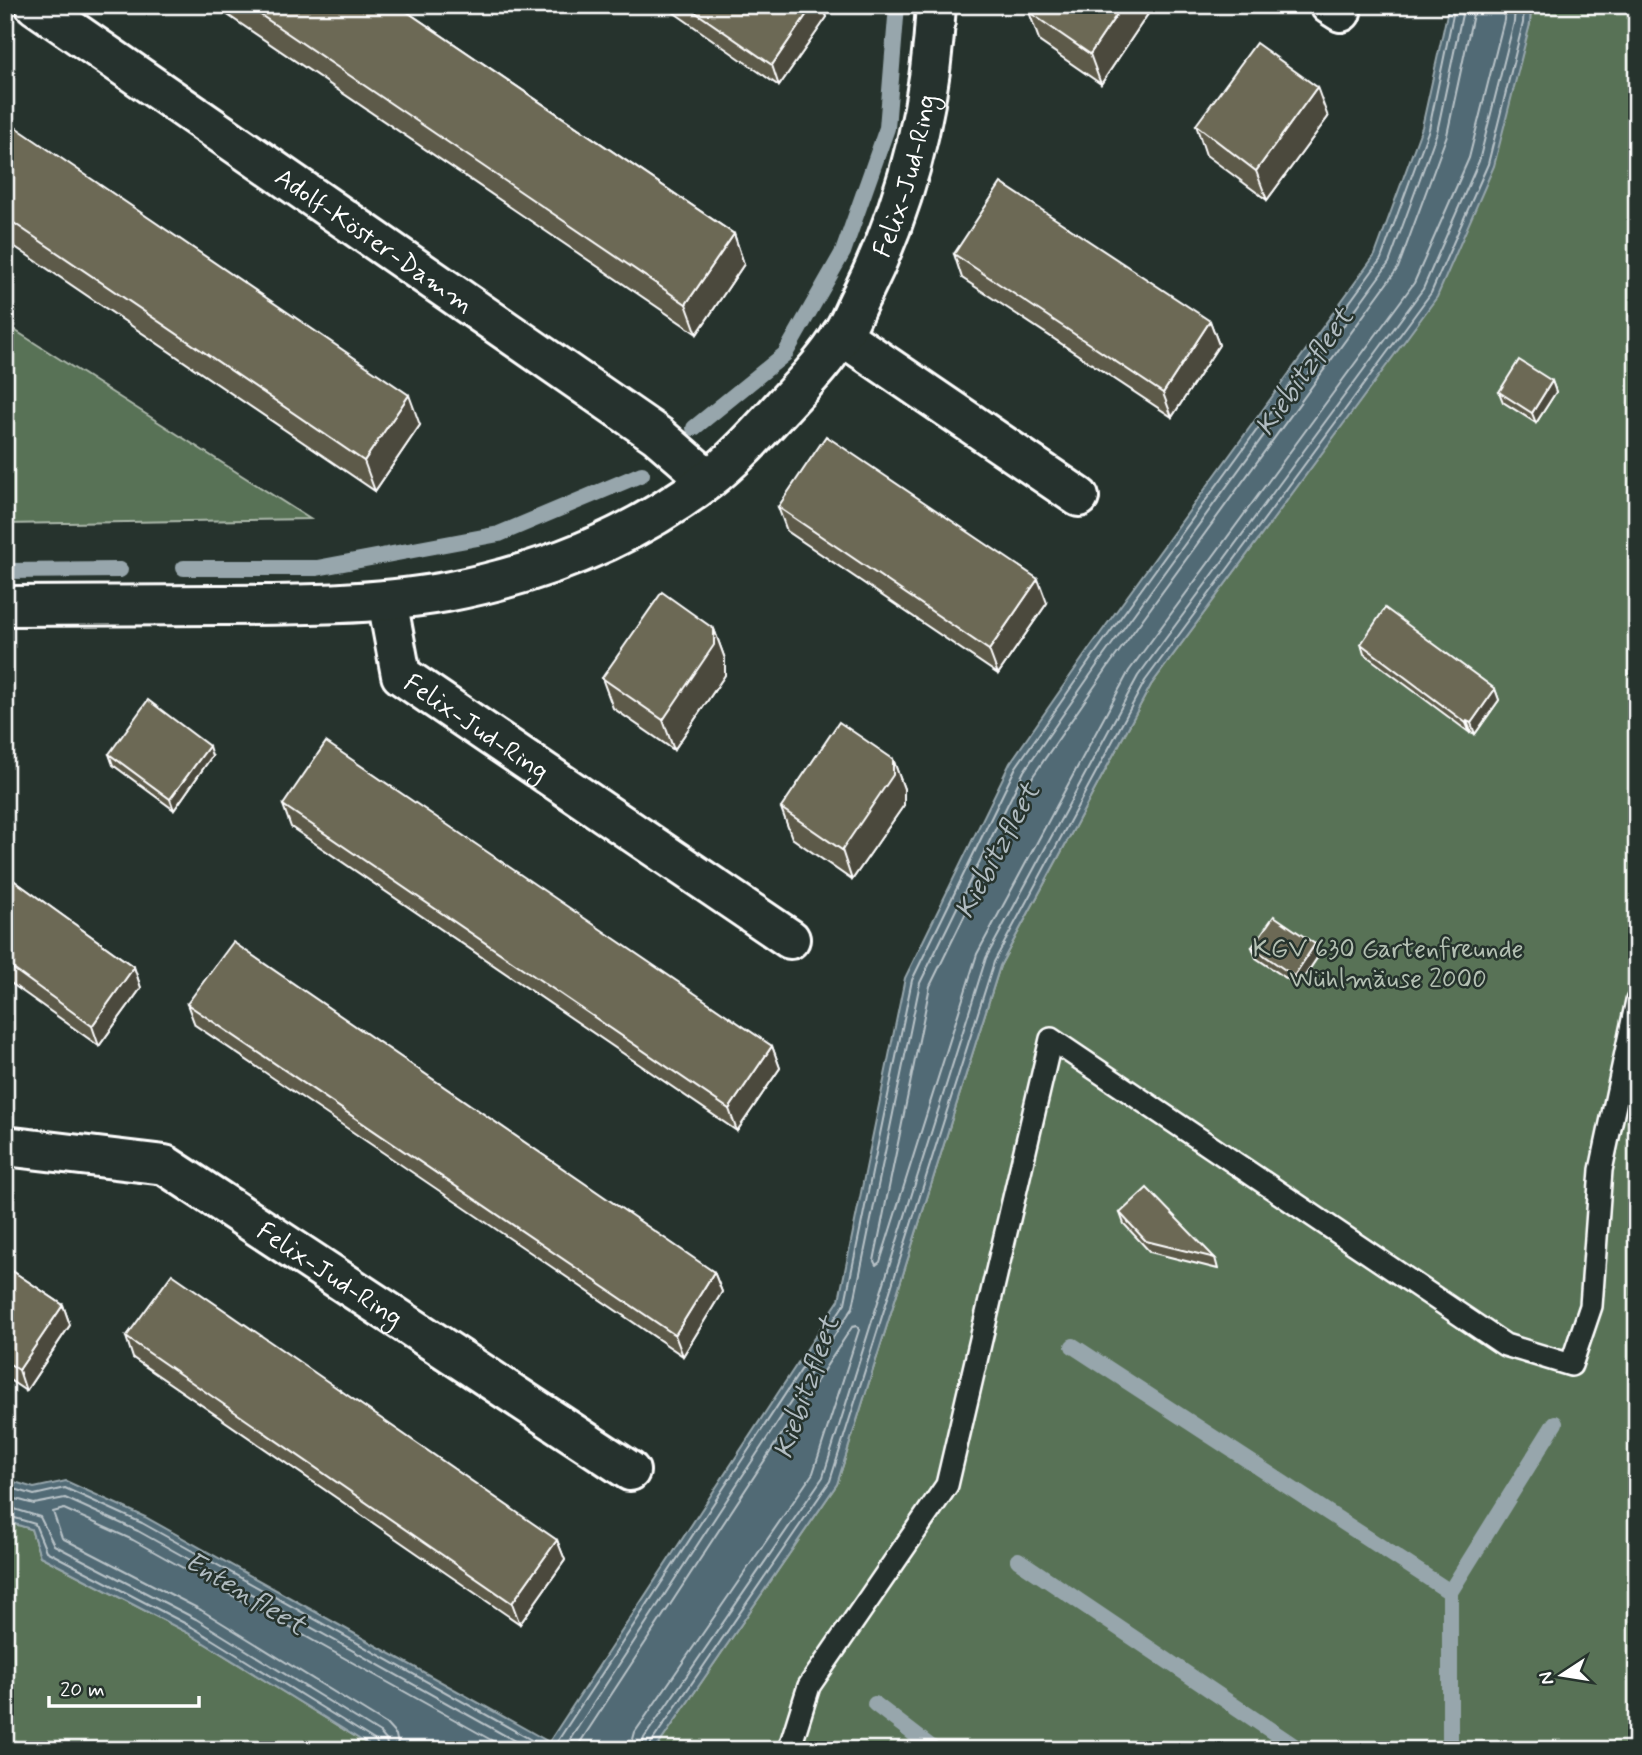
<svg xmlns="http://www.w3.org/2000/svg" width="1642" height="1755" font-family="Mynerve,sans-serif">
	<rect width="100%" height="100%" fill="#26332d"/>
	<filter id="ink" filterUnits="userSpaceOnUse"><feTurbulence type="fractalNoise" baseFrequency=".0143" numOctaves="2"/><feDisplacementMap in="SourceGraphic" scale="14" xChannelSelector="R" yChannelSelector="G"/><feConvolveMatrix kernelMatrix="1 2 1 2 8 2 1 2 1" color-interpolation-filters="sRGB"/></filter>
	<g filter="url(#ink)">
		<g fill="#587257" stroke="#acb8ab" stroke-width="2">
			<path d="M1531 5H1637V1750H655L837 1484 1000 966 1151 685 1437 296 1530 24Z"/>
			<path d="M5 324 310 519 5 524Z"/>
			<path d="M5 1521 31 1529 40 1556 188 1633 377 1750H5Z"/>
		</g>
		<path fill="#516a75" stroke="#97a6ac" stroke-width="2" d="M1449 5H1531L1530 24 1494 166 1437 297 1151 685 1000 966 837 1484 655 1750H377L188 1633 40 1556 31 1529 5 1521V1479L34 1488 66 1481 145 1517 549 1742 839 1300 905 978 1010 763 1089 649 1375 255 1422 127Z"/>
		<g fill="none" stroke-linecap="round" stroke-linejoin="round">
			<g stroke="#b9c3c8" stroke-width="2">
				<path d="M1475 5 1447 135 1398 268 1110 664 1033 776 930 986 874 1261 876 1265 880 1262 977 954 1129 671 1414 283 1469 158 1504 20 1505 5"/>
				<path d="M5 1486 34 1495 65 1488 142 1523 544 1747 550 1748 555 1745 845 1303 912 980 1016 767 1095 653 1381 259 1429 129 1455 5"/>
				<path d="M5 1496 34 1504 65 1498 138 1531 531 1750"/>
				<path d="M5 1506 40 1517 54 1545 196 1619 380 1733 386 1740 388 1750"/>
				<path d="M5 1515 35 1524 46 1551 192 1627 376 1741 379 1750"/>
				<path d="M399 1750 396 1735 386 1724 201 1610 62 1538 53 1512 64 1509 133 1540 509 1750"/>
				<path d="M563 1750 853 1307 920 983 1024 771 1102 658 1389 263 1437 132 1464 5"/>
				<path d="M575 1750 852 1327 857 1326 859 1330 813 1473 635 1732 630 1750"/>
				<path d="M641 1750 644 1738 823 1477 986 958 1138 676 1423 289 1479 161 1514 22 1515 5"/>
				<path d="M650 1750 651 1743 830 1481 994 962 1145 681 1431 293 1488 164 1523 23 1524 5"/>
			</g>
			<g stroke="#97a6ac" stroke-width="16">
				<path d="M694 428 785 354 843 252 887 128 897 5"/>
				<path d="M184 568H317L499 534 642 474"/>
				<path d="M5 571 120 570"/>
				<path d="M1073 1346 1450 1592"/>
				<path d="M1018 1560 1300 1750"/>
				<path d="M875 1704 935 1750"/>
				<path d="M1450 1750V1592L1555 1423"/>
			</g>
			<g stroke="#fff" stroke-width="26">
				<path id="lane" d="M789 1750 809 1686 947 1485 1051 1039 1505 1345 1571 1365 1591 1306 1601 1170 1637 1001"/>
			</g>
			<g stroke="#fff" stroke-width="44">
				<g id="street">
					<path id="s1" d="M35 5 657 435 708 479"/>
					<path d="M1330 5 1341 12"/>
					<path d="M841 335 1079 497"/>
					<path id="s2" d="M387 600 401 675 790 939"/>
					<path id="s3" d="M5 606C78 606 150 605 223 605 297 605 373 605 446 592 541 574 631 539 708 480 735 459 758 433 781 408 802 385 826 361 842 334 850 322 855 307 862 294 907 204 931 106 936 5"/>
					<path id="s4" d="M5 1146 165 1165 630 1471"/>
				</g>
			</g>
			<use href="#lane" stroke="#26332d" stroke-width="21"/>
			<use href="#street" stroke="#26332d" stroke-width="38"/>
		</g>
		<g fill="#5d5a49" stroke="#fff" stroke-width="2">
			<path d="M213 5H397L734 234 744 264 697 334Z"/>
			<path d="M663 5H822L827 17 779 86Z"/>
			<path d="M1034 5H1154L1101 84 1040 42 1029 12Z"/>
			<path d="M1328 117 1267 200 1206 155 1196 125Z"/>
			<path d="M5 120 420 425 375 491 5 240Z"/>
			<path d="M954 254 1210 321 1219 345 1172 417 962 278Z"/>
			<path d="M1552 381 1556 392 1536 423 1503 402 1499 392Z"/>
			<path d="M778 507 1047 603 998 674 787 531Z"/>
			<path d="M714 629 725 659V675L674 750 613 708 602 678Z"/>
			<path d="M1361 644 1495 689 1499 700 1475 734 1471 732 1470 733 1364 654Z"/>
			<path d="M109 754 212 756 174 810 113 765Z"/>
			<path d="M893 759 904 789V805L852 880 792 838 781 808Z"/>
			<path d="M283 805 772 1046 780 1068 737 1131 291 827Z"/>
			<path d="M5 874 134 967 141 988 99 1046 5 979Z"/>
			<path d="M1315 944 1319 955 1298 986 1256 958 1252 947Z"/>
			<path d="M187 1004 714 1272 722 1292 683 1356 195 1025Z"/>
			<path d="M1120 1213 1215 1258 1218 1269 1150 1252 1124 1224Z"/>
			<path d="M5 1266 63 1305 70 1325 26 1391 5 1377Z"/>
			<path d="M126 1337 557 1540 565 1560 520 1624 133 1358Z"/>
		</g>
		<g fill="#4c4a3c" stroke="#fff" stroke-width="2">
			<path d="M813 5H822L827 17 779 86 772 65Z"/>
			<path d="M1123 5H1154L1101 84 1090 54Z"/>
			<path d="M1317 87 1328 117 1267 200 1256 171Z"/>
			<path d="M734 234 744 264 697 334 686 304Z"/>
			<path d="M1210 321 1219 345 1172 417 1163 393Z"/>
			<path d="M1552 381 1556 392 1536 423 1532 413Z"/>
			<path d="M409 395 420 425 375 491 364 461Z"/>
			<path d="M1038 579 1047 603 998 674 989 650Z"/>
			<path d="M714 629 725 659V675L674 750 663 720Z"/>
			<path d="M1495 689 1499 700 1475 734 1471 723Z"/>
			<path d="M1467 721 1471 732 1470 733 1466 723Z"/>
			<path d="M209 746 212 756 174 810 170 799Z"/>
			<path d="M893 759 904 789V805L852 880 842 850Z"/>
			<path d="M1315 944 1319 955 1298 986 1294 976Z"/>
			<path d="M134 967 141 988 99 1046 92 1026Z"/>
			<path d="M772 1046 780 1068 737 1131 729 1109Z"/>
			<path d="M714 1272 722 1292 683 1356 675 1335Z"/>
			<path d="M63 1305 70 1325 26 1391 19 1370Z"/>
			<path d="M557 1540 565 1560 520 1624 512 1603Z"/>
		</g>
		<g fill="#6c6955" stroke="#fff" stroke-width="2">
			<path d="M246 5H397L734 234 686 304Z"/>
			<path d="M685 5H813L772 65Z"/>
			<path d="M1034 5H1123L1090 54 1029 12Z"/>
			<path d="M1256 43 1317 87 1256 171 1196 125Z"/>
			<path d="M5 120 409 395 364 461 5 217Z"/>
			<path d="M1001 183 1210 321 1163 393 954 254Z"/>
			<path d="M1519 360 1552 381 1532 413 1499 392Z"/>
			<path d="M826 436 1038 579 989 650 778 507Z"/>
			<path d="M662 592 714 629V645L663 720 602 678Z"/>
			<path d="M1385 608 1495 689 1471 723 1467 721 1466 723 1361 644Z"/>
			<path d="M148 700 209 746 170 799 109 754Z"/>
			<path d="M839 722 893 759V775L842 850 781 808Z"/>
			<path d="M326 742 772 1046 729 1109 283 805Z"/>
			<path d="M5 874 134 967 92 1026 5 963Z"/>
			<path d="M1274 916 1315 944 1294 976 1252 947Z"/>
			<path d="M233 942 714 1272 675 1335 187 1004Z"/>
			<path d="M1147 1188 1215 1258 1146 1241 1120 1213Z"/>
			<path d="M5 1266 63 1305 19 1370 5 1361Z"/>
			<path d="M172 1274 557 1540 512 1603 126 1337Z"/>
		</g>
	</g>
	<g text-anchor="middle" stroke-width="5" stroke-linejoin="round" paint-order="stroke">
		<g font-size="26" fill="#fff" stroke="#26332d">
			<text dy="9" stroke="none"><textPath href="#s3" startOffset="1099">Felix-Jud-Ring</textPath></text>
			<text dy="9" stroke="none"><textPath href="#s1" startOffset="413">Adolf-Köster-Damm</textPath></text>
			<text dy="9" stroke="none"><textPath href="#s2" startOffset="168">Felix-Jud-Ring</textPath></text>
			<text dy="9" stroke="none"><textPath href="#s4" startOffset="359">Felix-Jud-Ring</textPath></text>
		</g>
		<g font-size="26" fill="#b4c0b3" stroke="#26332d">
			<text x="1388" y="957">KGV 630 Gartenfreunde<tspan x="1388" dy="30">Wühlmäuse 2000</tspan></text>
		</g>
		<g font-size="28" font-style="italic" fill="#b1bcc1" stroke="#26332d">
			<text transform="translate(1303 371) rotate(-55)" y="10">Kiebitzfleet</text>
			<text transform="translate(996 850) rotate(-62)" y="10">Kiebitzfleet</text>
			<text transform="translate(805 1387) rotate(-71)" y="10">Kiebitzfleet</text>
			<text transform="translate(246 1592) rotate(31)" y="10">Entenfleet</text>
		</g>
	</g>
	<rect width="1642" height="1755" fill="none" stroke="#26332d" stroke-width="28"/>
	<rect x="14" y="14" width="1614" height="1727" fill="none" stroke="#fff" stroke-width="2.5" filter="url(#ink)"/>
	<g transform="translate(1562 1675) rotate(258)" stroke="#26332d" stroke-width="5" paint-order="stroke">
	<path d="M0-5L12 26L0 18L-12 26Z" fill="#ffffff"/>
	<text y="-10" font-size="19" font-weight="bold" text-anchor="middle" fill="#ffffff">N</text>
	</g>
	<path d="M49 1696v10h150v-10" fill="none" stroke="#ffffff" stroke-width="3.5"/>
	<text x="60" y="1696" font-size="21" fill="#ffffff" stroke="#26332d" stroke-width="5" paint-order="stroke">20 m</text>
</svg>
